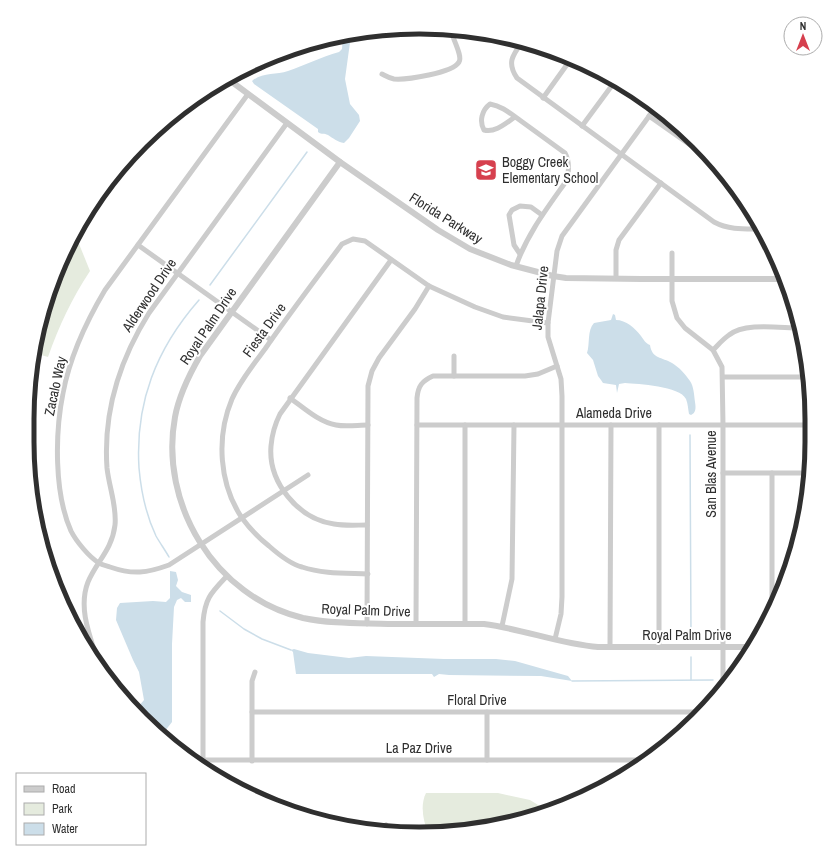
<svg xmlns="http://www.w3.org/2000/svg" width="839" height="861" font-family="'Archivo Narrow',sans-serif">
	<rect width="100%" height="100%" fill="#fff"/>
	<g fill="#e5ebde">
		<path d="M75 234 90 271C72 298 59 326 48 357L34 353 48 293Z"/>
		<path d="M426 793H498L530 800 548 811 521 821 445 833H428C423 820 420 805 426 793Z"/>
	</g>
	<g fill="#ccdee9">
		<path d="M351 35 345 79 350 104 359 115 360 121 349 138 344 143C337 142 333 138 328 135 324 133 322 135 318 132V129L254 84 252 81C262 72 276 75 288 71 305 65 321 57 339 52L342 49 343 36Z"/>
		<path d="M613 314 615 315 616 320C626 320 635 328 641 336 644 340 645 343 650 345 652 359 662 357 672 363 679 367 686 375 690 381 694 387 694 395 695 402 696 408 696 413 691 415L689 414C688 409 688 404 686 399 680 386 638 384 625 383L619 384 617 393 616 385 603 383 601 380 598 376 593 360 587 353C590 344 587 330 594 323L611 320Z"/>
		<path d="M30 371 39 372V375L31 414 30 456 34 495 49 566 35 518 27 442Z"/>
		<path d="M170 571 176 572 178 580 176 586 182 592 191 595V602H185L181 598 177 600 174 607 172 644V722L165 731C151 731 142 719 134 709L138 707 144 700 139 672 133 660 116 620 117 608 120 603 153 601 166 602 170 598Z"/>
		<path d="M294 649 308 653 349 658 366 656 444 659H496L515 661 568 676 572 681 541 676 449 675 439 674 434 677 432 674H296L293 652 291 650Z"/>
	</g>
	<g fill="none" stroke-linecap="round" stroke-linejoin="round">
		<g stroke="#ccdee9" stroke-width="1.5">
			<path d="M210 285 307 152"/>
			<path d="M690 435 691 637"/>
			<path d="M169 557C165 550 160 543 156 536 146 515 141 491 139 468 135 403 156 349 199 300"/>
			<path d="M220 611 244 629 262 639 291 650"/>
			<path d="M691 657V680"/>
			<path d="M572 681 713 680"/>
		</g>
		<g stroke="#ccc" stroke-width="5">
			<path d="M522 42C512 56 507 63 517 78L714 222C729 230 744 229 761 229"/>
			<path d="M382 74C386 76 389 78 394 79 406 80 453 73 459 62 463 56 452 38 451 30"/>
			<path d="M248 94 105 290C86 322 70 356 63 393 55 433 54 493 71 531 76 541 89 557 99 563 102 565 107 566 110 567 133 575 147 573 169 565L308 475"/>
			<path d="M543 98 571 59"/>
			<path d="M649 116 713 161"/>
			<path d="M515 117C506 123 495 133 484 130 479 121 482 110 490 104 502 106 511 114 521 121L565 153C569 160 569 171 567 180 548 207 527 234 516 266"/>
			<path d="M582 126 616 80"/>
			<path d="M138 245 271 340"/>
			<path d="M672 253V301L677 318 685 328 713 350 722 367 723 425V689"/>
			<path d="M520 254 514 245 509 215 512 210 520 206 531 207 542 215"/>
			<path d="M616 278V250L619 240 661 183"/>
			<path d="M713 350C718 345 723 339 729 335 745 322 780 328 800 328"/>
			<path d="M454 376V356"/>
			<path d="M723 377H808"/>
			<path d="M290 398C304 408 319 422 336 425 346 427 358 425 368 425"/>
			<path d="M417 425H810"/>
			<path d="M659 425V647"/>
			<path d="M723 473H809"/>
			<path d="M772 473V610"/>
			<path d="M367 525C356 525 345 526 334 524 298 519 268 482 271 446 272 434 275 424 280 414L391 260"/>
			<path d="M368 574C346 573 323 574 302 567 290 564 278 554 269 546 259 538 250 529 242 518 219 484 216 437 232 399 240 381 253 365 265 349 290 313 316 279 342 244L353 239 365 241 429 286 475 307 503 317 548 323"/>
			<path d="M367 624 368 386 372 371 379 358 415 309 429 286"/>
			<path d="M416 624 417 398C418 386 422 381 433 376H525L538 374 557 366"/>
			<path d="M465 624V425"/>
			<path d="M502 626 512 579 514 425"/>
			<path d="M555 639 561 614 562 597V396L561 379 548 337V323L557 251 562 236 655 108"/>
			<path d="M610 646 611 425"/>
			<path d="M100 668C92 641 77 610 88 582 97 561 112 550 115 525 117 506 109 487 107 468 103 411 119 361 149 313L287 123"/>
			<path d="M252 712H702"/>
			<path d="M487 712V760"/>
			<path d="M192 760H647"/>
			<path d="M203 760V622C205 598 211 593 227 576"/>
			<path d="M252 761V681L255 672"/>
			<path d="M319 819C336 819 351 820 366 830"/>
			<path d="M379 831 386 825"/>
		</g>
		<g stroke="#ccc" stroke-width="6">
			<path d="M228 79 340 162 438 230 470 249 511 265 553 276 566 278 641 279H784"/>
			<path d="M340 162 200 356C189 375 179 395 175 417 159 504 215 597 303 618 331 624 360 623 388 624 420 624 452 624 484 624 523 629 560 644 598 647H753"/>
		</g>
	</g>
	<defs>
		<g id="school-square" transform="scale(1.15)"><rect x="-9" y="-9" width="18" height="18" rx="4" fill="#d6404e" stroke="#fff"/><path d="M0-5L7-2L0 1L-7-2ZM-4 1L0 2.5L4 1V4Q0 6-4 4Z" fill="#fff"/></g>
	</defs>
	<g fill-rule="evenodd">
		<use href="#school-square" x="486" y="170"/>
	</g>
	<g text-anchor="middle" stroke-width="4" stroke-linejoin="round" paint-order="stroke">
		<g font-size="14" fill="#2f2f2f" stroke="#fff" text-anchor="start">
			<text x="502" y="167">Boggy Creek<tspan x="502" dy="16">Elementary School</tspan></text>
		</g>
		<g font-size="14" fill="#2f2f2f" stroke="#fff">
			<text transform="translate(446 218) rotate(32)" y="5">Florida Parkway</text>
			<text transform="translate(149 295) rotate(-56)" y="5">Alderwood Drive</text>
			<text transform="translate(540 298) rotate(-84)" y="5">Jalapa Drive</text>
			<text transform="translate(208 326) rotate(-56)" y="5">Royal Palm Drive</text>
			<text transform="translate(264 330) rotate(-54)" y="5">Fiesta Drive</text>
			<text transform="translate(55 386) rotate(-78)" y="5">Zacalo Way</text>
			<text x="614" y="418">Alameda Drive</text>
			<text transform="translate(711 474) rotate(-90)" y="5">San Blas Avenue</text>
			<text transform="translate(366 610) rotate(2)" y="5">Royal Palm Drive</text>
			<text x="687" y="640">Royal Palm Drive</text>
			<text x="477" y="705">Floral Drive</text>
			<text x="419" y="753">La Paz Drive</text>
		</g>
	</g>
	<path d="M0 0H839V861H0ZM419 34H420A385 385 0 0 1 805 419V442A385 385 0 0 1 420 827H419A385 385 0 0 1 34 442V419A385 385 0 0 1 419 34Z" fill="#fff" fill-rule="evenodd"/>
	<path fill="none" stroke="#2f2f2f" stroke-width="5" d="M419 34H420A385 385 0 0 1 805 419V442A385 385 0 0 1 420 827H419A385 385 0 0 1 34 442V419A385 385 0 0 1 419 34Z"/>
	<rect x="16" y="773" width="130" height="72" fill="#ffffff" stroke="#acacac"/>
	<rect x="24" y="786" width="20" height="6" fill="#cccccc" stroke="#acacac"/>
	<text x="52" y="793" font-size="12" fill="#2f2f2f">Road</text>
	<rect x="24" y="803" width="20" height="12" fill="#e5ebde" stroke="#acacac"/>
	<text x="52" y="813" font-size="12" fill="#2f2f2f">Park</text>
	<rect x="24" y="823" width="20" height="12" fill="#ccdee9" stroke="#acacac"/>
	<text x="52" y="833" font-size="12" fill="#2f2f2f">Water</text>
	<g transform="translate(803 36)"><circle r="19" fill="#ffffff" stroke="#acacac"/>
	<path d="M0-3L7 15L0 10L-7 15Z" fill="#d6404e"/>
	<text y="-6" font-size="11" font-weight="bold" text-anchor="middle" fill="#2f2f2f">N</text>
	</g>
</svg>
